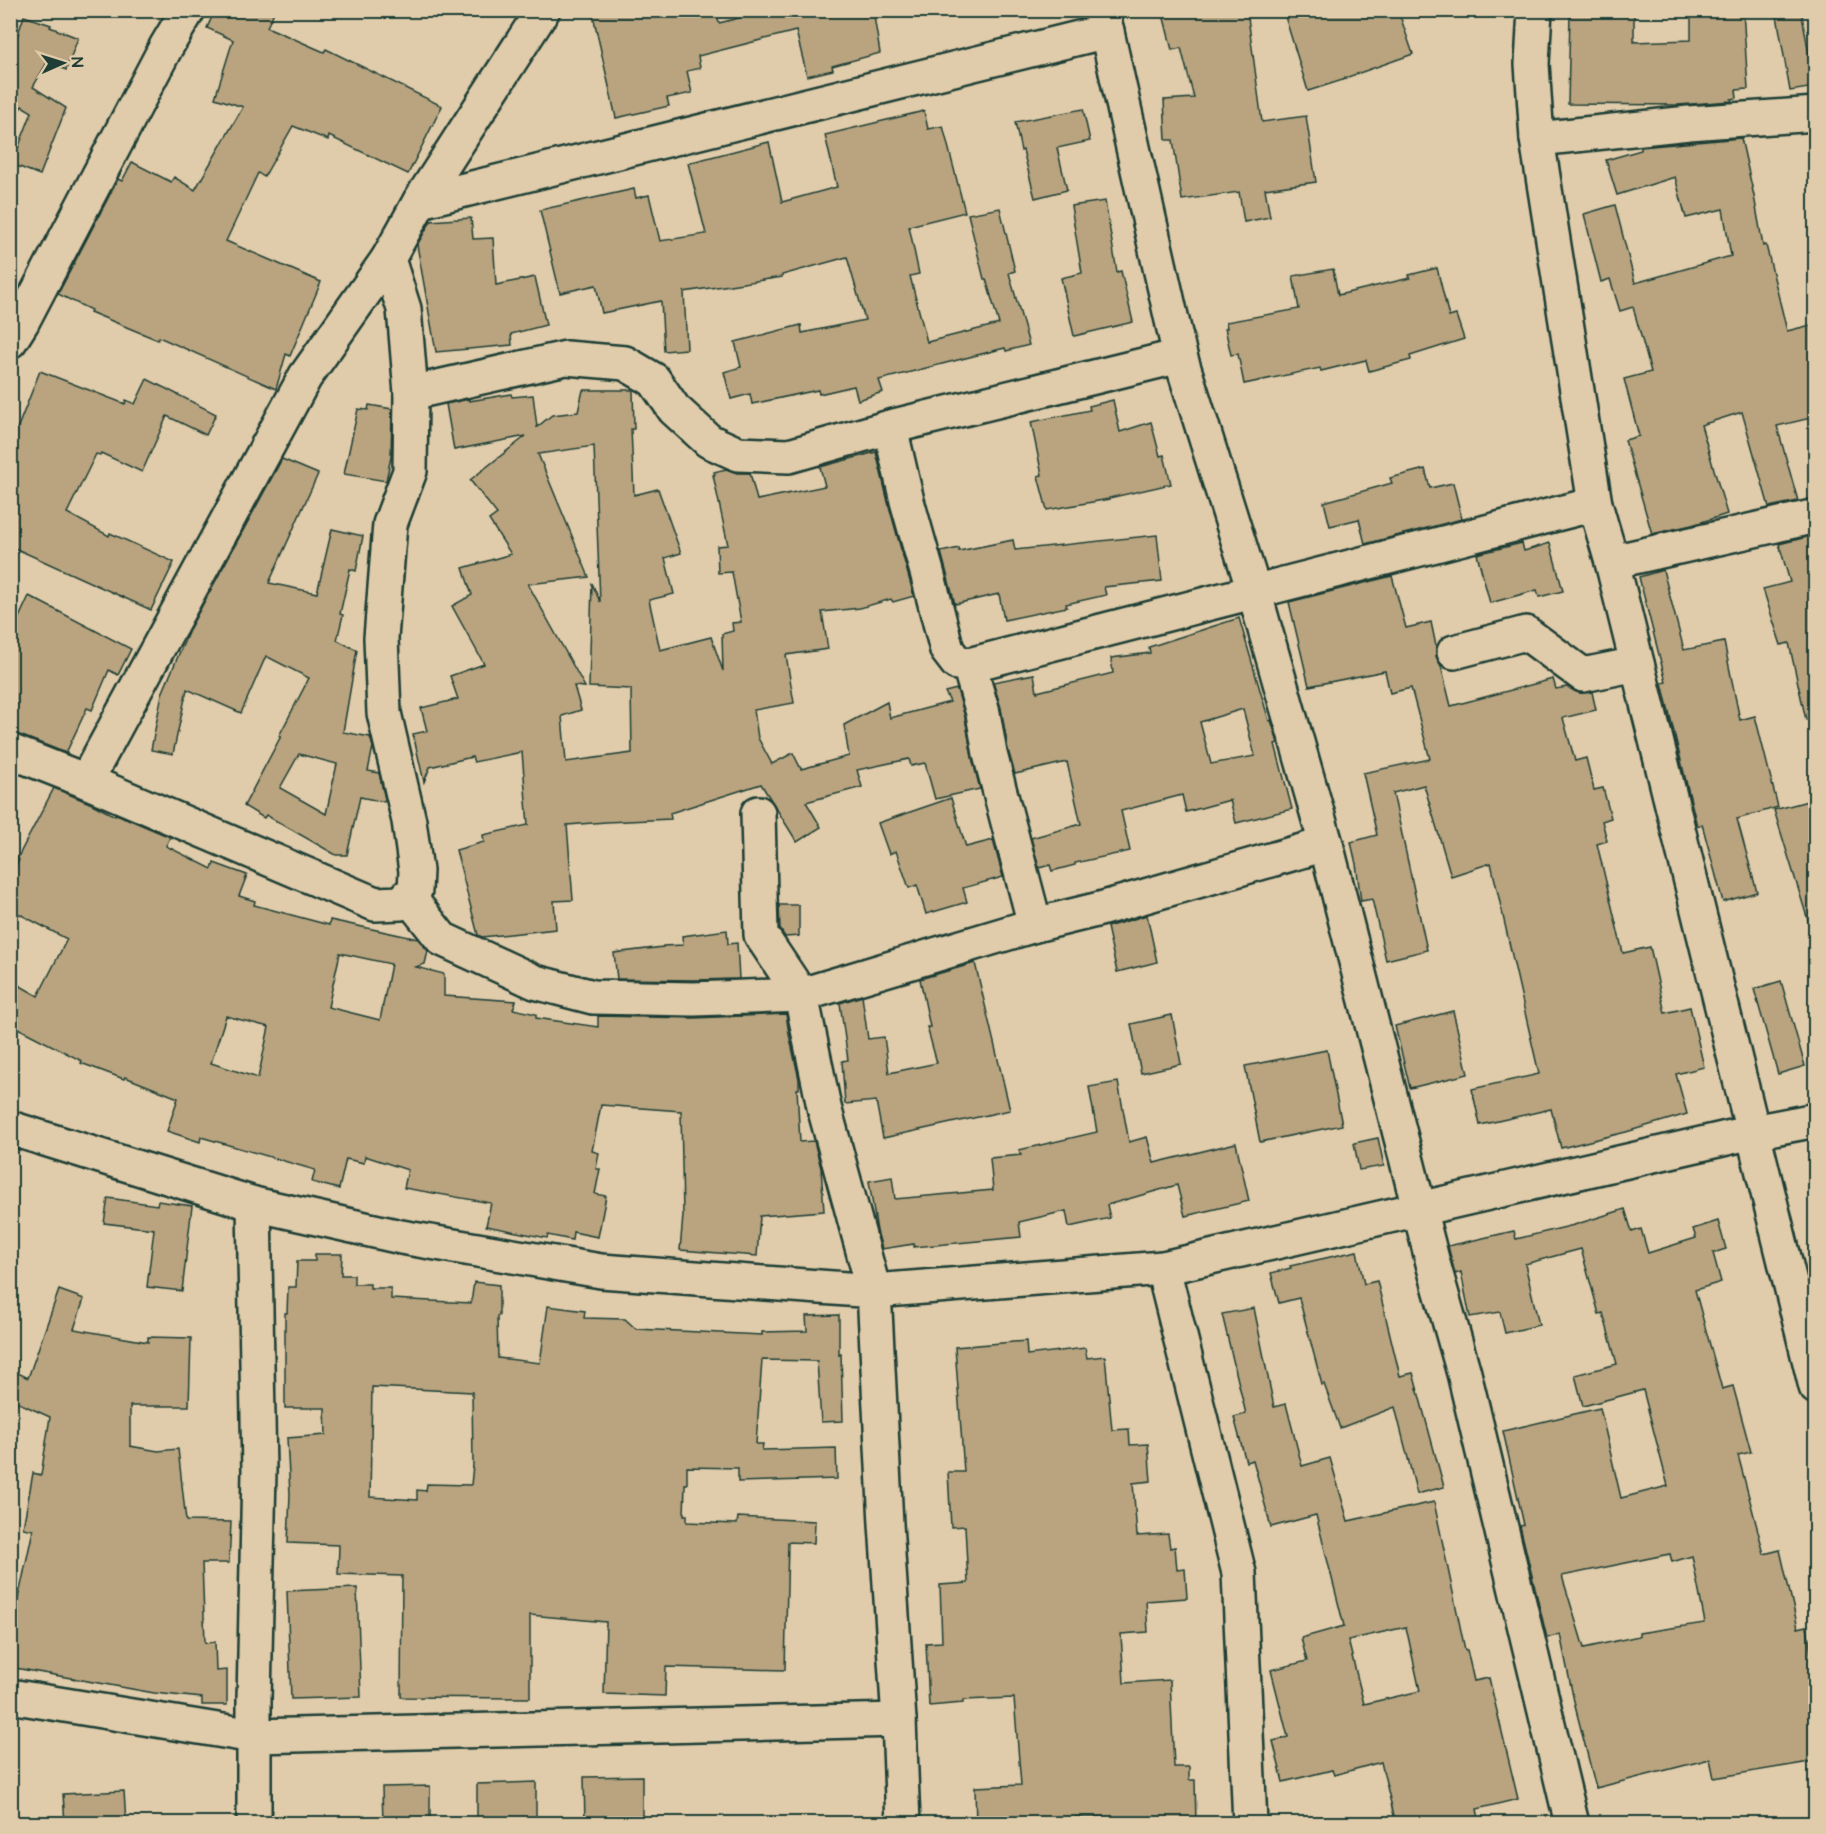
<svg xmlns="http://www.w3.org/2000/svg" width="1826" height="1834" font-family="'Architects Daughter',sans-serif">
	<rect width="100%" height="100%" fill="#e0ccaa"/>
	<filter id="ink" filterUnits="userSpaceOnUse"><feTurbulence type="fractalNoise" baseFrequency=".0167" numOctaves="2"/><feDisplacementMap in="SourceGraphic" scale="12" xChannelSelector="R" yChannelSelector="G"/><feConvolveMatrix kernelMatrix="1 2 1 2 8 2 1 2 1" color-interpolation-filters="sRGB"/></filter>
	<g filter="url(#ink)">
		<g fill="#b9a47f" stroke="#1f3d34" stroke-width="1.5" fill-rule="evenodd">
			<path d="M215 10H275L267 27 324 52 326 49 442 106 408 174 329 136 328 140 293 126 264 177 258 173 226 241 321 282 290 356 286 354 276 389 159 337 158 340 90 312 91 310 58 294 118 179 122 181 132 162 171 182 174 177 195 190 243 107 215 98 233 40 207 28Z"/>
			<path d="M613 10H716L719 23 770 10H873L880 53 832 66 833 70 807 76 796 31 698 56 700 68 687 71 692 93 667 98 669 106 616 118 593 15Z"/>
			<path d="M1162 10H1247L1262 122 1306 116 1316 182 1265 189 1270 217 1244 222 1239 192 1182 200 1173 140H1166L1164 100 1194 98 1181 48 1172 50Z"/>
			<path d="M1283 10H1398L1413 54 1345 78 1346 79 1308 91Z"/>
			<path d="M1691 10H1743L1748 89 1736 90 1737 98 1731 99 1732 101 1678 105 1568 104 1570 13 1634 14V42L1691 40Z"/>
			<path d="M1776 10H1801L1815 87 1790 91Z"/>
			<path d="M24 16 51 25 50 27 78 38 66 70 48 61 33 87 66 108 40 175 12 164 32 112 22 106 10 125V58Z"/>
			<path d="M1083 109 1090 141 1057 148 1067 190 1035 198 1023 150 1021 151 1015 122Z"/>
			<path d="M924 111 928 129 943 126 965 212 909 226 919 274 910 276 927 342 999 324 986 279H984L968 214 1000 208 1015 271 1009 273 1029 345 1006 351 1005 348 879 380 883 392 858 400 854 386 819 394 818 390 752 404 750 394 731 399 724 372 741 367 735 342 801 325 802 333 865 320 847 257 782 275V277L684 292 687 349 664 351 661 301 602 313 596 285 560 293 540 210 634 189 636 198 649 195 660 241 706 234 688 163 769 142 782 202 837 187 825 135Z"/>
			<path d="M1741 138 1754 196 1763 246 1766 245 1787 331 1815 324V417L1777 426 1798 501 1769 507 1742 412 1701 425 1727 514 1692 525 1652 534 1625 440 1639 436 1624 379 1651 372 1633 307 1620 311 1610 279 1601 282 1584 214 1615 205 1635 283 1731 256 1723 209 1686 218 1675 177 1617 195 1606 160 1641 150V147Z"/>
			<path d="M1105 201 1117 272 1121 271 1133 322 1074 336 1061 278 1082 273 1071 206Z"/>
			<path d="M471 218 473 239 493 238 496 285 535 277 546 325 511 334 512 345 436 352 417 245 431 221Z"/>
			<path d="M1437 268 1449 317 1456 315 1464 339 1410 356 1411 360 1369 371 1366 360 1321 371 1320 368 1244 384 1238 354 1231 355 1225 328H1227L1226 322 1299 309 1293 276 1333 269 1338 295 1410 278 1409 275Z"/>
			<path d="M40 371 125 404 126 400 135 404 147 379 216 414 206 435 167 416 142 472 101 453 100 455 96 454 67 513 109 536 110 533 174 562 151 610 10 546V447Z"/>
			<path d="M583 390H633L634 429H631L634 495 658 489 681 553 665 558 674 594 649 600 660 650 711 637 723 671 722 634 733 631 732 623 741 622 732 572 718 573 717 546 728 545 713 475H715L714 472 726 469 737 473H750L757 500 825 486 820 467 876 452 889 506 914 596 893 602 891 599 860 608 822 612 828 649 786 655 794 703 754 710 758 738 772 764 793 753 801 769 849 756 844 725 887 702 890 718 950 702 945 692 957 689 965 717 972 757 980 789 935 799 925 763 911 766 909 759 857 770 862 787 806 802 821 827 797 842 761 784 670 813 671 819 606 822 567 825 573 900 554 901 556 929 482 937 478 935 456 850 484 842 483 835 528 825 522 752 474 762 472 757 430 767 424 782 413 734 427 731 421 708 458 699 450 676 484 664 452 606 472 595 463 568 511 554 489 520 497 514 470 480 526 436 454 450 446 404 469 399V401L511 394 512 397 533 395 537 427 552 415 578 412ZM594 446 600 602 592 583 589 687 631 689 632 753 566 762 562 716 581 710 574 686 585 687 528 584 589 577 538 454Z"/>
			<path d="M1113 400 1120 432 1151 422 1160 456 1164 455 1171 484 1109 498V499L1047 510 1038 476 1042 475 1031 422 1090 410 1089 406Z"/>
			<path d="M369 405 392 409 391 457 386 481 344 474 358 409 368 410Z"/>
			<path d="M282 459 318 474 269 583 317 593 332 529 363 536 356 571 350 569 340 614 343 615 337 640 357 650 343 732 370 737 373 747 368 771 379 773 385 799 384 802 360 797 347 855H336L266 815 264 818 244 806 281 736H279L309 678 266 656 241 713 187 689 173 754 151 750 162 694 190 628ZM299 754 337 764 326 814 280 788Z"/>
			<path d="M1425 469 1430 488 1453 483 1462 519 1365 544 1359 519 1330 526 1324 502 1392 483 1390 478Z"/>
			<path d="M1157 535 1162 581 1104 587 1106 595 1066 604 1067 607 1004 620 999 594 955 604 941 552 959 548V551L1013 540 1015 550Z"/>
			<path d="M1815 535V719L1806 720 1789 643 1781 645 1763 589 1790 582 1779 544Z"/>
			<path d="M1522 543 1524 551 1550 543 1563 591 1539 597 1537 590 1490 603 1477 554Z"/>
			<path d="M1663 570 1684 650 1724 642 1740 720 1755 716 1778 807 1737 819 1757 892 1723 902 1702 824 1697 826 1662 683 1666 682 1639 577Z"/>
			<path d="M1392 576 1406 628 1431 622 1436 646V656L1441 666 1451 706 1553 679 1556 689 1567 687 1579 693 1592 692 1596 710 1563 718 1575 761 1586 758 1594 790 1603 788 1611 818 1602 821 1607 841 1597 844 1623 953 1650 947 1665 1013 1690 1007 1704 1067 1676 1074 1687 1114 1626 1132 1561 1148 1551 1109 1480 1125 1472 1089 1539 1074 1491 863 1451 876 1424 785 1393 793 1427 950 1386 960 1372 899 1361 901 1356 864 1351 842 1377 835 1363 773 1430 759 1411 688 1390 693 1385 671 1309 686 1289 602Z"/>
			<path d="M29 596 131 649 118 675 109 670 92 710 87 708 66 753 17 734 10 733V637Z"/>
			<path d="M1239 618 1269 721 1271 720 1278 743 1275 744 1292 809 1236 823 1230 800 1186 812 1182 795 1121 811 1130 851 1075 863V865L1052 871 1050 865 1039 868 1031 838 1081 824 1067 762 1015 774 1008 750 1001 708 993 682 1034 674 1037 692 1113 673 1111 658 1150 653 1149 647ZM1243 709 1255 756 1211 764 1200 722Z"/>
			<path d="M54 788 92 804 115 816 116 814 170 837 166 846 212 869 214 863 247 875 239 896 255 901 254 905 329 925 330 920 418 939 428 951 425 964 416 967 444 974V996L516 1001 513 1009 536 1014V1018L598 1027V1016L694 1018 786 1014 789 1034 799 1079V1089H797L800 1142 814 1141 821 1168 824 1211 760 1216 757 1256 680 1250 683 1216 681 1111 601 1105 592 1151 599 1153 596 1169H600L595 1194 606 1196 598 1237 573 1232 572 1240 548 1235 547 1238 486 1226 491 1203 404 1188 408 1170 365 1156 364 1163 346 1159 339 1189 312 1182 315 1170 201 1137 200 1142 167 1131 178 1098 125 1077 124 1079 81 1063 82 1061 10 1024V980L38 996 67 939 10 909V877L19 860 17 859ZM340 953 391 964 380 1020 328 1007ZM226 1016 269 1027 258 1078 211 1063Z"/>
			<path d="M951 798 966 847 993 840 1003 877 963 888 967 902 926 914 917 885 909 888 896 851 889 854 878 823Z"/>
			<path d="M1815 799V926L1810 927 1774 810Z"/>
			<path d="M779 905H799V936L785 937 780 929Z"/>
			<path d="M1147 915 1157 962 1117 972 1107 927Z"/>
			<path d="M727 930 728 944 737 943 739 979 694 980 617 979 614 953 663 947V946L683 945 682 936Z"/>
			<path d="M975 963 1010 1110 883 1138 876 1101 845 1104 842 1061 848 1060 840 1003 862 996 868 1039 884 1037 889 1073 937 1063 927 1027H930L920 979Z"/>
			<path d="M1781 981 1805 1066 1778 1074 1754 989Z"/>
			<path d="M1453 1011 1468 1074 1410 1088 1395 1026Z"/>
			<path d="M1172 1015 1181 1064 1141 1073 1131 1024Z"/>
			<path d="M1327 1050 1342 1125 1260 1142 1245 1066Z"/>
			<path d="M1118 1082 1129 1142 1147 1137 1154 1163 1236 1143 1249 1201 1185 1216 1177 1185 1107 1205 1110 1218 1069 1227 1066 1211 1019 1222 1021 1237 914 1247V1244L882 1249 877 1231 869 1181 892 1177 895 1199 993 1190 990 1158 1021 1155 1019 1150 1097 1132 1089 1087Z"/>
			<path d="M1378 1138 1384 1166 1359 1170 1354 1143Z"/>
			<path d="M108 1198 157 1205 158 1201 192 1206 182 1291 147 1287 154 1229 104 1223Z"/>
			<path d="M1625 1209 1632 1232 1641 1229 1648 1253 1696 1238 1693 1229 1718 1221 1726 1249 1713 1253 1721 1282 1695 1290 1722 1389 1733 1386 1751 1452 1738 1455 1764 1554 1780 1550 1798 1628 1807 1626 1815 1682V1761L1714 1778 1710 1759 1596 1788 1575 1706 1560 1634 1547 1638 1520 1526 1524 1525 1503 1431 1600 1408 1621 1498 1668 1486 1643 1390 1583 1406 1575 1375 1617 1364 1603 1313 1599 1314 1581 1249 1525 1264 1539 1325 1505 1333 1500 1312 1470 1317 1461 1272 1455 1274 1448 1246 1514 1231 1516 1239 1574 1225ZM1670 1554 1672 1562 1692 1556 1705 1623 1639 1633V1636L1584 1648 1562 1576Z"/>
			<path d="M1357 1251 1364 1284 1377 1281 1400 1376 1413 1373 1444 1487 1417 1494 1395 1407 1340 1428 1324 1384 1322 1385 1299 1298 1279 1303 1271 1273 1291 1268 1290 1266Z"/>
			<path d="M315 1254H342L341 1275H354V1284H370V1288H391V1299L471 1303 474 1282 499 1285V1316H497L498 1358 540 1363 548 1306 585 1311 584 1318 625 1319 636 1329 762 1335V1332L807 1331 806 1316 839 1315V1355L841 1354 843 1421 821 1422 817 1361 762 1360 756 1444H763L762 1450 836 1448 837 1479 738 1482V1468L687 1467V1484H685L684 1515H687V1522L737 1524 738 1517 815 1521 814 1543 788 1542 785 1670 666 1667 665 1696 604 1694 606 1622 530 1615V1698L401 1697 402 1576 338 1574 339 1545 288 1543 290 1494 287 1438 326 1435 325 1408H285V1313H287L288 1287H296L297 1261H315ZM372 1387 472 1392 473 1465 471 1485 427 1484 426 1491 417 1490V1500L370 1497Z"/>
			<path d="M59 1290 84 1299 74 1329 148 1342V1337L191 1338 189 1406H130V1446L158 1451 178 1449 186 1521 231 1522 229 1563H202L205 1643 215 1642 216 1671 227 1670V1705H202V1698L154 1693 10 1667V1599L18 1600 33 1530 23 1528 33 1473 41 1475 50 1417 10 1399V1369L28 1378Z"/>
			<path d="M1254 1308 1274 1407 1286 1404 1302 1466 1330 1458 1348 1521 1434 1502 1465 1650H1467L1474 1681 1489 1678 1518 1799 1477 1809 1480 1824H1396L1381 1762 1334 1775 1332 1770 1283 1782 1273 1741 1288 1737 1271 1670 1307 1661 1301 1638 1344 1626 1316 1515 1271 1527 1253 1460 1246 1462 1234 1417 1246 1414 1222 1314ZM1406 1627 1420 1691 1364 1704 1348 1640Z"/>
			<path d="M1026 1341 1027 1355 1085 1348 1087 1358 1105 1356 1112 1430 1129 1429 1130 1445 1148 1444 1151 1481 1133 1483 1137 1536 1168 1534 1170 1548 1175 1547 1177 1570 1185 1569 1187 1598 1146 1601 1148 1632 1121 1634 1124 1683 1170 1680 1174 1767H1189V1780H1195L1196 1824H1124V1817H1075V1824H976L975 1787 1021 1785 1014 1698 963 1700V1703L929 1706 926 1643 942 1642 940 1585 968 1583 965 1526 951 1527 948 1472H964L955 1347Z"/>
			<path d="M357 1588 361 1697 291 1699 287 1591Z"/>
			<path d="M642 1776V1824H585L584 1777Z"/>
			<path d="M536 1782V1824H477V1784Z"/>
			<path d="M430 1786V1824H383L382 1787Z"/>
			<path d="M124 1791 126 1824H65L63 1794Z"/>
		</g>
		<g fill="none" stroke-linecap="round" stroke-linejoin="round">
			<g stroke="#1f3d34" stroke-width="38">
				<g id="minor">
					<path d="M1102 10 1180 356 1254 591 1326 844 1434 1267 1464 1373 1572 1824"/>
					<path d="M1535 10 1532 64 1537 139 1595 504 1612 562 1816 1387"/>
					<path d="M1537 139 1689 123 1816 114"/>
					<path d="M420 201 1107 31"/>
					<path d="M10 341 22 322 166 47 188 10"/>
					<path d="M411 393 566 358 625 363 654 380 674 409 709 441 738 454 789 456 890 427 1180 356"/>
					<path d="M890 427 907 501 927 572 947 650 957 663 969 665 983 713 990 754 1035 925"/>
					<path d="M1612 562 1816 516"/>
					<path d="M1454 652 1526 633 1583 675 1637 664"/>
					<path d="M969 665 1595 504"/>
					<path d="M10 751 86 781 375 904 401 903 415 890 416 871 409 821 384 713 381 638 390 524 410 471 411 393 404 309 388 259"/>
					<path d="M86 781 305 377 388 259 420 201 543 10"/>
					<path d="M758 813 761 935 801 995 824 1107 874 1291 886 1524 899 1720 903 1824"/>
					<path d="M408 896 442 939 535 982 593 997 694 999 801 995 1035 925 1100 909 1326 844"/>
					<path d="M10 1128 254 1204 401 1237 601 1271 874 1291 1163 1268 1753 1132 1816 1120"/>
					<path d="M254 1204 259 1471 254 1700V1824"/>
					<path d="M1163 1268 1239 1573 1250 1824"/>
					<path d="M10 1696 254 1736 899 1720"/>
				</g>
			</g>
			<use href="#minor" stroke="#e0ccaa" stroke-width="33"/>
		</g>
	</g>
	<rect width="1826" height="1834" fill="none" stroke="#e0ccaa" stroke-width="36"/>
	<rect x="18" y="18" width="1790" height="1798" fill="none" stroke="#1f3d34" stroke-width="2" filter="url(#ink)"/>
	<g transform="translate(63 63) rotate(87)" stroke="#e0ccaa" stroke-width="4.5" paint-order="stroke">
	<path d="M0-4.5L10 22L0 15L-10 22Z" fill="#1f3d34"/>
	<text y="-9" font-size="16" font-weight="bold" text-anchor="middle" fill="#1f3d34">N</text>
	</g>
</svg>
